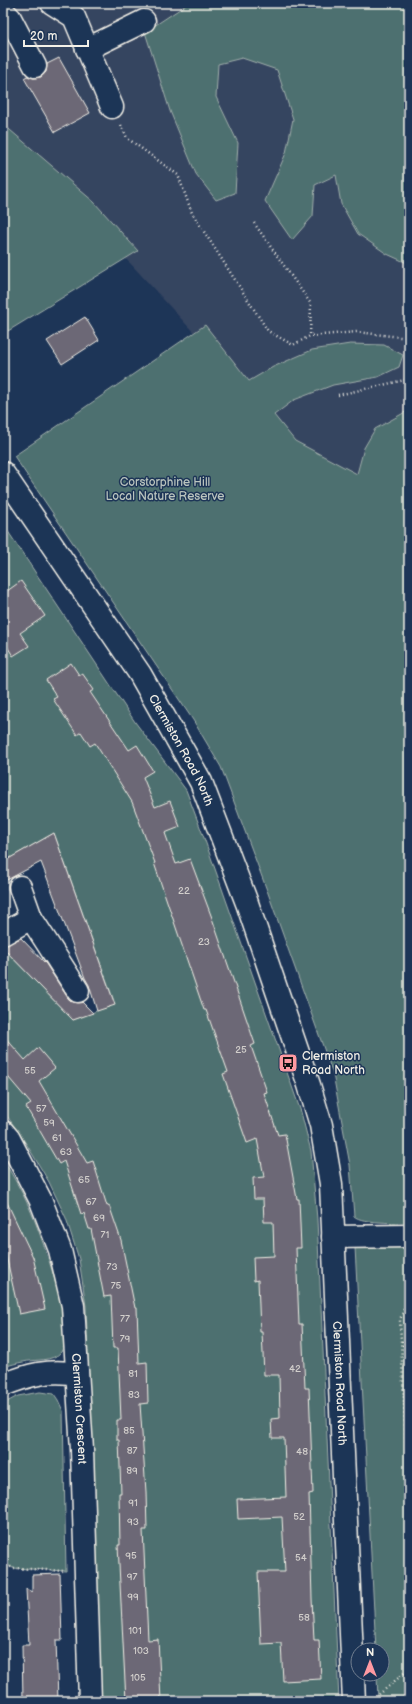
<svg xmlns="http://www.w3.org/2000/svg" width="412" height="1704" font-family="'Balsamiq Sans',sans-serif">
	<rect width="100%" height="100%" fill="#1d3557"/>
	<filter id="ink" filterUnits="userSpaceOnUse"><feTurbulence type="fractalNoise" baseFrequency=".025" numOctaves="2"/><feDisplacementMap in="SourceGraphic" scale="8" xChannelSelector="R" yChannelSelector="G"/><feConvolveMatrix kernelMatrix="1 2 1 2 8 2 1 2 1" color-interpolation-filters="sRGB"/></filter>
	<g filter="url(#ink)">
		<path fill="#354460" d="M3 3H258L409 215V469L306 514 195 334 130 263 3 148Z"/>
		<g fill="#4e6f6f" stroke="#a1b0ac">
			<path d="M189 3H409V264L387 254 358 234 341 204 336 175 315 185 313 216 292 240 265 201 286 153 293 119 277 70 242 58 218 64 216 97 238 143 235 193 216 200 196 174 170 111 145 32Z"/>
			<path d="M3 124 94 202 138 251 8 331 3 324Z"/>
			<path d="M205 325 249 381 273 367 312 350 350 344 384 345 403 355 399 367 378 377 333 385 294 400 274 415 295 441 357 474 364 448 375 429 409 410V1223C396 1222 363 1224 354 1216L350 1165 333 1074 268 893 221 767 193 720 14 456Z"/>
			<path d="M3 524 135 722 186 790 203 835 301 1112 311 1151 317 1219 339 1701H101L86 1306 79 1259 66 1218 49 1182 27 1145 3 1110V948L73 1020 115 1004 54 833 3 862Z"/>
			<path d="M3 1159C12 1175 22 1191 29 1207 40 1231 77 1332 61 1352 53 1362 35 1359 23 1362 17 1363 10 1365 3 1367Z"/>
			<path d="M409 1245V1701H378L377 1674H382V1650H376L355 1247Z"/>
			<path d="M40 1392 54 1394 58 1400 63 1411 66 1571 13 1568 3 1563V1404L18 1396Z"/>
		</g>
		<g fill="#6c6876" stroke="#f4f1e8">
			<path d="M59 58 90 113 55 132 24 78 27 76 34 78 41 77 46 72 47 64Z"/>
			<path d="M85 317 99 340 62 364 47 341Z"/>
			<path d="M21 581 45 616 20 633 29 646 13 656 5 643 3 645V594Z"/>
			<path d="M71 663 79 675 82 673 94 690 90 692 129 750 137 745 153 771 143 777 155 807 170 801 180 827 165 833 176 864 190 859 212 918 255 1044 251 1046 267 1092 264 1093 278 1135 285 1134 297 1199H299L301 1248H296L299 1324H302L305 1388H309L313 1493 309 1494 312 1599 314 1640H319L321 1679 283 1681 281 1643 261 1644 258 1572H285L282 1517 238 1519 237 1499 286 1497 284 1438H272L271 1419 280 1418 279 1375H264L262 1332H260L258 1280 254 1281 253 1257 274 1256 273 1222H264L263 1199H254L253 1178 264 1177 257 1139 247 1143 223 1074 228 1072 206 1010H204L154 863H155L132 802 95 743 90 746 81 732 77 735 53 699 57 697 46 680Z"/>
			<path d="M54 833 115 1005 97 1011 89 985 85 978 41 862 3 882V862Z"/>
			<path d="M21 938 46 964 68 998 73 1002H82L93 1013 73 1020 3 948V946Z"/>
			<path d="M3 1035 25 1060 38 1048 55 1068 39 1081 87 1163 93 1161 107 1206 109 1205 121 1240 135 1308H137L139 1363 147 1362 148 1403 140 1404 146 1492 147 1530H143L148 1640 158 1639 161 1701H126L118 1545H120L119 1493H121L119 1440H117V1420H121L118 1348H113L111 1296 104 1297 91 1229H89L84 1213 81 1214 64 1161 59 1164 26 1107 31 1104 3 1071Z"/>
			<path d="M3 1194 33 1257 45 1309 19 1314 6 1255 3 1257Z"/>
			<path d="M60 1574 62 1640H56L58 1701H23L22 1645H29L26 1589 32 1592V1575Z"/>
		</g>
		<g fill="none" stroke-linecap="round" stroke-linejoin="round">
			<g stroke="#f4f1e8" stroke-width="25">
				<g id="minor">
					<path d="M52 3 74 17 112 107"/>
					<path d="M3 11 10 18 35 66"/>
					<path d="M87 49 144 21"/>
					<path id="s1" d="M3 473 140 674 201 782 247 903 309 1085 321 1125 331 1184 354 1701"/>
					<path d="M20 887 31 918 78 991"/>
					<path d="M3 934 31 918"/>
					<path id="s2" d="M3 1132 9 1139 41 1201 60 1250 73 1306 82 1450 90 1701"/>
					<path d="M333 1237 409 1236"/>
					<path d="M3 1385C28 1375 49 1369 77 1374"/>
				</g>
			</g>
			<g stroke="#f4f1e8" stroke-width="2.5" stroke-dasharray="1 3" stroke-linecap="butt">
				<path d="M121 125 127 138 178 175 192 213 268 331 293 345 310 336 357 332 409 338"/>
				<path d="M254 223 311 304 310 336"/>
				<path d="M338 395 409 379"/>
				<path d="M408 1298 400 1320 406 1444 409 1472"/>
				<path d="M402 1341 409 1366"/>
				<path d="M3 1563 13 1568 64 1571"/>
				<path d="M376 1697 409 1669"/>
			</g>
			<use href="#minor" stroke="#1d3557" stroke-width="22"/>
		</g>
	</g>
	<defs>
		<g id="bus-square" transform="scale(1)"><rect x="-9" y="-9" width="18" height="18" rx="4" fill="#ff9aa2" stroke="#1d3557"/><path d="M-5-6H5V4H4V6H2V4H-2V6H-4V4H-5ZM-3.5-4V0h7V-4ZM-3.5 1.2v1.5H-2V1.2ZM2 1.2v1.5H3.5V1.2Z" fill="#111"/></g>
	</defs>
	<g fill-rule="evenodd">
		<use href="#bus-square" x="288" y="1063"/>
	</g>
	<g text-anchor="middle" stroke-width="3" stroke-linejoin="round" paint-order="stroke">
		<g font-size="10" fill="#d2cfcc">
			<text x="184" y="894">22</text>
			<text x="204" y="945">23</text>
			<text x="241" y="1053">25</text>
			<text x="30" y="1074">55</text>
			<text x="41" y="1112">57</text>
			<text x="49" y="1126">59</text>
			<text x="57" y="1141">61</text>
			<text x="66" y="1155">63</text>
			<text x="84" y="1183">65</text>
			<text x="91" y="1205">67</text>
			<text x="99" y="1221">69</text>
			<text x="105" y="1238">71</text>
			<text x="112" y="1270">73</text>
			<text x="116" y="1289">75</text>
			<text x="125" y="1322">77</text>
			<text x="125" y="1342">79</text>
			<text x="295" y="1372">42</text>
			<text x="133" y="1377">81</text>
			<text x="134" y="1398">83</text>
			<text x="129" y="1434">85</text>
			<text x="132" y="1454">87</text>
			<text x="302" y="1455">48</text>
			<text x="132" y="1474">89</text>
			<text x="133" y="1506">91</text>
			<text x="299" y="1520">52</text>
			<text x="133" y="1525">93</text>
			<text x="131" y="1559">95</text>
			<text x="301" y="1561">54</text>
			<text x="132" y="1580">97</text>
			<text x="133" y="1600">99</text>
			<text x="304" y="1621">58</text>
			<text x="135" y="1634">101</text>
			<text x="141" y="1654">103</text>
			<text x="138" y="1681">105</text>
		</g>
		<g font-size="12" fill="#bac4be" stroke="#1d3557">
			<text x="165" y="486">Corstorphine Hill<tspan x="165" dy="14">Local Nature Reserve</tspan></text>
		</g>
		<g font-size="12" fill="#f4f1e8" stroke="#1d3557">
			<text dy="4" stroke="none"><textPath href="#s1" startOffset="330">Clermiston Road North</textPath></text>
			<text dy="4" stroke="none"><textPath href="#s1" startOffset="990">Clermiston Road North</textPath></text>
			<text dy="4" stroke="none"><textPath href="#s2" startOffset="292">Clermiston Crescent</textPath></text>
		</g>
		<g font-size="12" fill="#f4f1e8" stroke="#1d3557" text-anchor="start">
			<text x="302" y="1060">Clermiston<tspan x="302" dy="14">Road North</tspan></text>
		</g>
	</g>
	<rect width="412" height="1704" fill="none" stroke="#1d3557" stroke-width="16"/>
	<rect x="8" y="8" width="396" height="1688" fill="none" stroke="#f4f1e8" stroke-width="1.5" filter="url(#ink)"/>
	<g transform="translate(370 1662)"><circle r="19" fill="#1d3557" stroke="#738091"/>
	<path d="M0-3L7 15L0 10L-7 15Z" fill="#ff9aa2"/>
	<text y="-6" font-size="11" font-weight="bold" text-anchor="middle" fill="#f4f1e8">N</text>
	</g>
	<path d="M24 40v6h64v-6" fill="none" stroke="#f4f1e8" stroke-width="2"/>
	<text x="30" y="40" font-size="12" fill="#f4f1e8" stroke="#1d3557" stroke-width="3" paint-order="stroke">20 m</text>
</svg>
